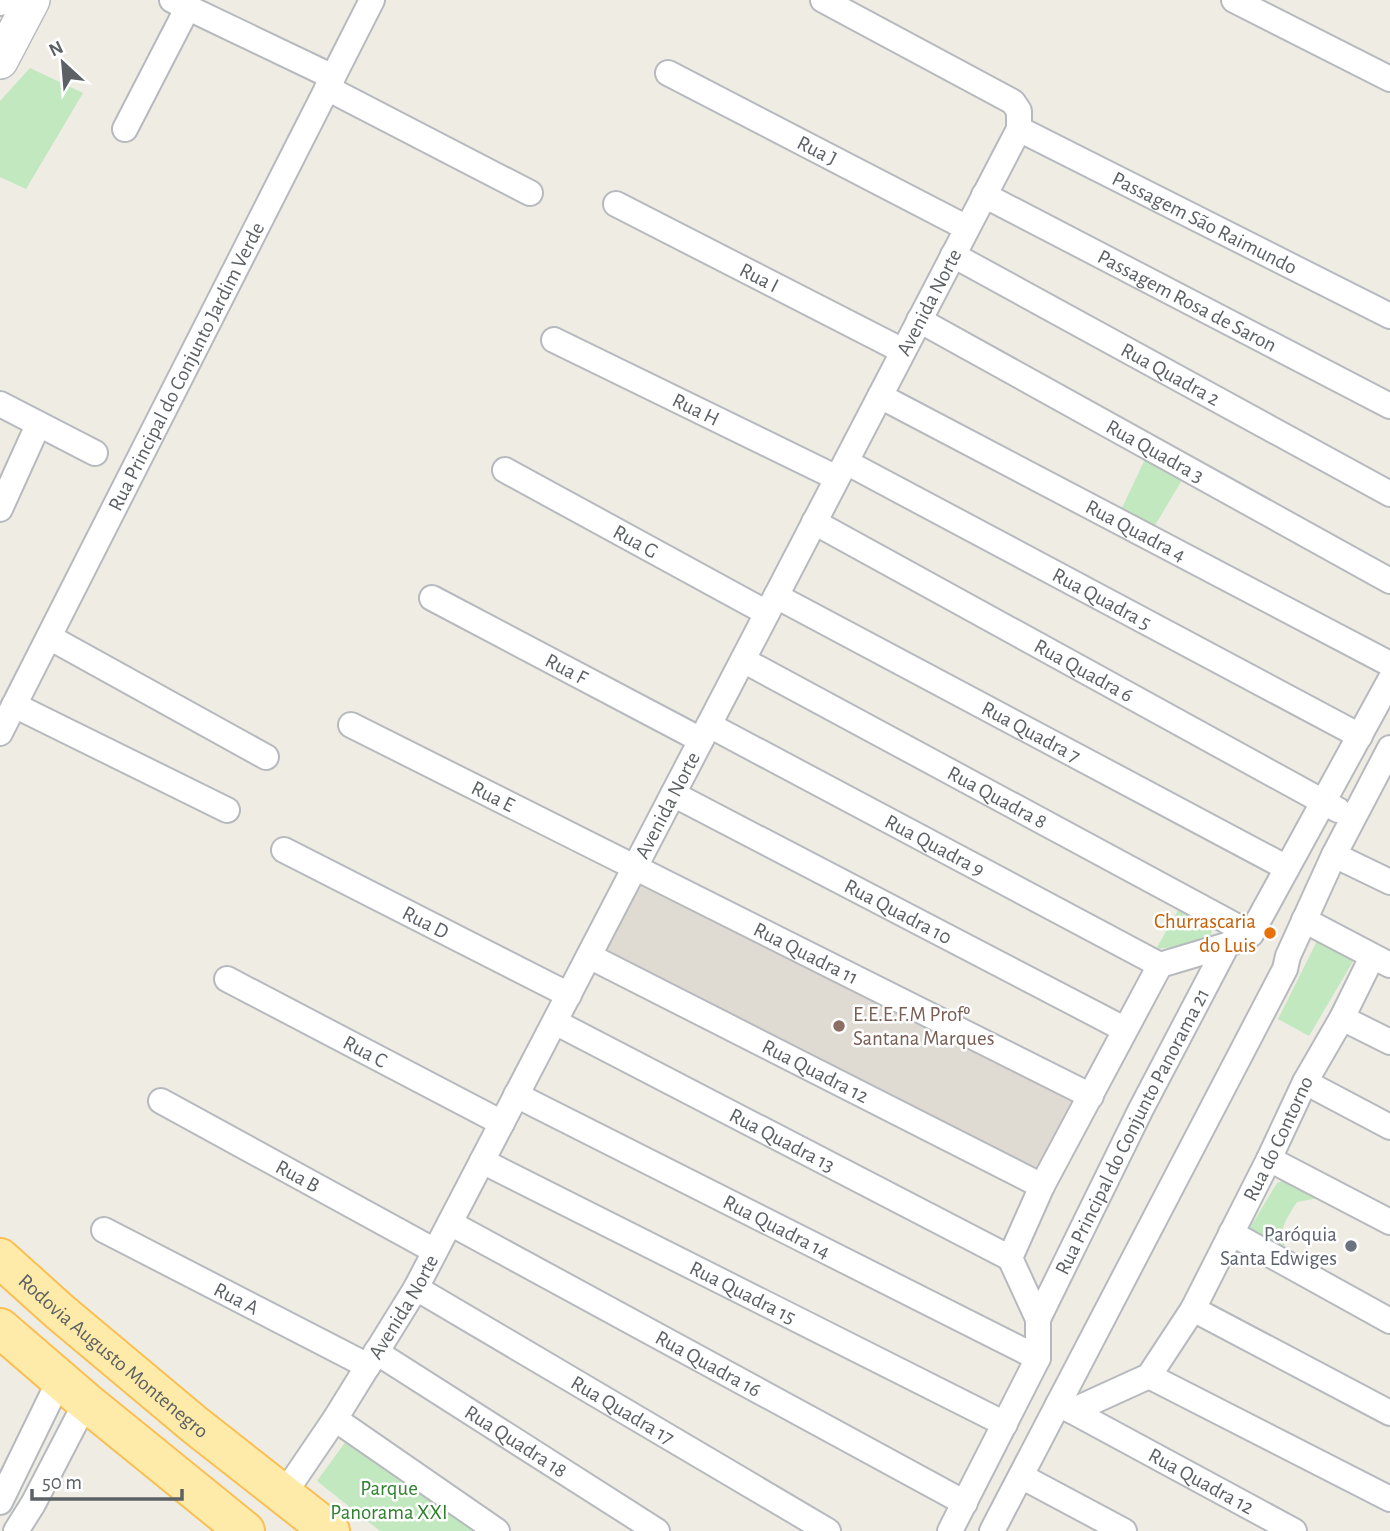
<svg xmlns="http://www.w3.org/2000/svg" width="1390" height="1531" font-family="'Alegreya Sans',sans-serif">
	<rect width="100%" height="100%" fill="#efece4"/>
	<path fill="#dfdbd2" d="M633 871 1084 1098 1038 1177 596 953Z"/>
	<g fill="#c2e8bf">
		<path d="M30 68 83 93 26 189 0 177V101Z"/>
		<path d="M1146 457 1185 475 1154 527 1121 510Z"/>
		<path d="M1180 907 1213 928 1208 943 1156 949Z"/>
		<path d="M1317 941 1355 958 1309 1036 1278 1019Z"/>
		<path d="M1291 1178 1329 1196 1297 1202C1274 1236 1280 1240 1299 1272L1243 1239 1277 1183Z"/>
		<path d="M349 1437 485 1531H380L317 1481Z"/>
	</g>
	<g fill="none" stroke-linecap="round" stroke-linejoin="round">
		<g stroke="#b6babf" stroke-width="28">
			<g id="street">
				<path d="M172 0 333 77"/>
				<path d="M1234 0 1390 79"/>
				<path d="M0 3 2 0"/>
				<path id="s1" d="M668 73 967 228"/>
				<path d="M327 88 530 193"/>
				<path d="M125 129 188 7"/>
				<path id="s2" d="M1019 129 1390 316"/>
				<path id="s3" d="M984 195 1390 406"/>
				<path id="s4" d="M616 204 903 351"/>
				<path id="s5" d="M953 255 1390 494"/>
				<path id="s6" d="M919 320 1390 581"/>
				<path id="s7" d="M554 340 837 478"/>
				<path id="s8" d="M880 396 1390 664"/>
				<path d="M0 404 95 453"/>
				<path id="s9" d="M846 462 1360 736"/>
				<path id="s10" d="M505 470 767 613"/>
				<path d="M0 509 38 425"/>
				<path id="s11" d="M814 522 1338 810"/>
				<path id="s12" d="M776 596 1287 868"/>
				<path id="s13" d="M432 598 701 740"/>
				<path d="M49 637 266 757"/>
				<path id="s14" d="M743 660 1251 934"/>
				<path d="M14 705 227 810"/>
				<path id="s15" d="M351 725 1091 1096"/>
				<path id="s16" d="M709 725 1160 965"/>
				<path id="s17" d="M0 733 372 0"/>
				<path id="s18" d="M673 794 1124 1029"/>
				<path id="s19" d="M284 850 569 995"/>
				<path d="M1334 855 1390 882"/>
				<path d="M1304 920 1390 965"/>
				<path id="s20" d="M589 956 1042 1186"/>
				<path id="s21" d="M227 979 502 1123"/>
				<path d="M1342 1018 1390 1042"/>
				<path id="s22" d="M555 1022 1010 1258"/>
				<path d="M1305 1082 1390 1127"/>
				<path id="s23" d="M516 1095 1038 1358"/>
				<path id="s24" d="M161 1101 435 1251"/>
				<path d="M1269 1159 1390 1222"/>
				<path id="s25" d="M482 1161 1005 1424"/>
				<path id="s26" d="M450 1223 965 1503"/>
				<path id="s27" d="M104 1230 368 1366"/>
				<path d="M1231 1233 1390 1321"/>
				<path id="s28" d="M416 1288 828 1531"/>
				<path d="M1193 1309 1390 1413"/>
				<path d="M1038 1319 1010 1258 1042 1186 1160 965 1227 945"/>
				<path id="s29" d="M376 1352 657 1531"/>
				<path d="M1149 1376 1390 1499"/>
				<path id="s30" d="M1058 1404 1072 1411 1149 1376 1193 1309 1269 1159 1305 1082 1342 1018 1372 957"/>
				<path id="s31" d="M1072 1411 1294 1531"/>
				<path d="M335 1419 497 1531"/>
				<path d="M1021 1476 1124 1531"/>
				<path id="s32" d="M284 1494 335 1419 416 1288 1019 129V111L1013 102 823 0"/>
				<path d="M0 1502 60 1379"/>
				<path d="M16 1531 33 1504 86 1402"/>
				<path id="s33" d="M950 1531 1038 1358V1319L1141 1109 1227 945 1251 934 1390 680"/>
				<path d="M992 1531 1285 969 1288 956 1334 855 1390 748"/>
			</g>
		</g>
		<g stroke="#b7bbc1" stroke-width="38">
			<path id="secondary" d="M0 61 32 0"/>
		</g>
		<g stroke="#fabf52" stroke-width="42">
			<g id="primary">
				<path id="s34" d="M0 1258 60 1312 195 1425 330 1531"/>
				<path d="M0 1328 86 1402 245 1531"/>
			</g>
		</g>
		<use href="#street" stroke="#fff" stroke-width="24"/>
		<use href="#secondary" stroke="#fff" stroke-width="35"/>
		<use href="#primary" stroke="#ffeba9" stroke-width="38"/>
	</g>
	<circle fill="#e8710a" stroke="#fff" stroke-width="2.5" cx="1270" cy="933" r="7"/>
	<circle fill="#8d6e63" stroke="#fff" stroke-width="2.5" cx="839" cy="1026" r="7"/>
	<circle fill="#6b7280" stroke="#fff" stroke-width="2.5" cx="1351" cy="1246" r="7"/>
	<g text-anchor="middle" stroke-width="5" stroke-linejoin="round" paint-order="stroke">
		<g font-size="21" fill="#5c6165" stroke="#fff">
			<text dy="7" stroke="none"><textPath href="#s1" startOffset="168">Rua J</textPath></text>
			<text dy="7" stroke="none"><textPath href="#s2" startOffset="208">Passagem São Raimundo</textPath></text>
			<text dy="7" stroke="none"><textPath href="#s4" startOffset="161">Rua I</textPath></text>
			<text dy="7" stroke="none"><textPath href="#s3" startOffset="229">Passagem Rosa de Saron</textPath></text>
			<text dy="7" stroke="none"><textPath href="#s32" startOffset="1356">Avenida Norte</textPath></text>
			<text dy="7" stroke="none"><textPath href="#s17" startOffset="411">Rua Principal do Conjunto Jardim Verde</textPath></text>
			<text dy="7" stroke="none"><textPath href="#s5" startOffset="248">Rua Quadra 2</textPath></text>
			<text dy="7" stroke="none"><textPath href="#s7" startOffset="158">Rua H</textPath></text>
			<text dy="7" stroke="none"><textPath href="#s6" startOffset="270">Rua Quadra 3</textPath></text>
			<text dy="7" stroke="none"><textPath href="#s8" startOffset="289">Rua Quadra 4</textPath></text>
			<text dy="7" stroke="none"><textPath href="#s10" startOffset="149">Rua G</textPath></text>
			<text dy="7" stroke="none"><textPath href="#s9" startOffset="290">Rua Quadra 5</textPath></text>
			<text dy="7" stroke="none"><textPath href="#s13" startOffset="152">Rua F</textPath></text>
			<text dy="7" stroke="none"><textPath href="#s11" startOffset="308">Rua Quadra 6</textPath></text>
			<text dy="7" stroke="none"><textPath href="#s12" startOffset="289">Rua Quadra 7</textPath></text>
			<text dy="7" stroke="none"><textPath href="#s15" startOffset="159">Rua E</textPath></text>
			<text dy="7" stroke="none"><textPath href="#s14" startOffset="289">Rua Quadra 8</textPath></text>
			<text dy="7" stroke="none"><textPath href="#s32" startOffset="789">Avenida Norte</textPath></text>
			<text dy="7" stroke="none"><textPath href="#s16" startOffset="256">Rua Quadra 9</textPath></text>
			<text dy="7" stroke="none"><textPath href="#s18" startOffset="254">Rua Quadra 10</textPath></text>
			<text dy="7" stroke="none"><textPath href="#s19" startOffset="159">Rua D</textPath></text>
			<text dy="7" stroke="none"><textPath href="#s15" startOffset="509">Rua Quadra 11</textPath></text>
			<text dy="7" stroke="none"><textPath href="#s21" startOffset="156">Rua C</textPath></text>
			<text dy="7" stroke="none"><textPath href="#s20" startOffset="254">Rua Quadra 12</textPath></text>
			<text dy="7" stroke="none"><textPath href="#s33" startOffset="443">Rua Principal do Conjunto Panorama 21</textPath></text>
			<text dy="7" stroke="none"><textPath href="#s30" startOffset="371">Rua do Contorno</textPath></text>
			<text dy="7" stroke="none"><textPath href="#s22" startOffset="256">Rua Quadra 13</textPath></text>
			<text dy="7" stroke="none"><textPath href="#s24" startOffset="156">Rua B</textPath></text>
			<text dy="7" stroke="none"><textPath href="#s23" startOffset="292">Rua Quadra 14</textPath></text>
			<text dy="7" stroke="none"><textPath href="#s25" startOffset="292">Rua Quadra 15</textPath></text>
			<text dy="7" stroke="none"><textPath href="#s27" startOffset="149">Rua A</textPath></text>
			<text dy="7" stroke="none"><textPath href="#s32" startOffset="222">Avenida Norte</textPath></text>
			<text dy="7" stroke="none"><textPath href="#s34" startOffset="150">Rodovia Augusto Montenegro</textPath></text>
			<text dy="7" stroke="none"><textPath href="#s26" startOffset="294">Rua Quadra 16</textPath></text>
			<text dy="7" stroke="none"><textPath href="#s28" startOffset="240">Rua Quadra 17</textPath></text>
			<text dy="7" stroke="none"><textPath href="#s29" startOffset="166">Rua Quadra 18</textPath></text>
			<text dy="7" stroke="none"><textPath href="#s31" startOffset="147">Rua Quadra 12</textPath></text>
		</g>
		<g font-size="21" fill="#c56008" stroke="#fff" text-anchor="end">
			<text x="1256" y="928">Churrascaria<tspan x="1256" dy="24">do Luis</tspan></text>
		</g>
		<g font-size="21" fill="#785e54" stroke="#fff" text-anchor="start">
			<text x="853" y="1021">E.E.E.F.M Profº<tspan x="853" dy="24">Santana Marques</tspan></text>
		</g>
		<g font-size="21" fill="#5b616d" stroke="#fff" text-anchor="end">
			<text x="1337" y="1241">Paróquia<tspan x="1337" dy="24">Santa Edwiges</tspan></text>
		</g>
		<g font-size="21" fill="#30822f" stroke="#fff">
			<text x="389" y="1495">Parque<tspan x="389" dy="24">Panorama XXI</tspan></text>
		</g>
	</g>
	<g transform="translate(63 63) rotate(334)" stroke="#ffffff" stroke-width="5" paint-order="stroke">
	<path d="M0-5L12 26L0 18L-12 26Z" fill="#5c6165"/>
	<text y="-10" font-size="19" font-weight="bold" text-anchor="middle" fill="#5c6165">N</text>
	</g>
	<path d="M32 1489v10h150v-10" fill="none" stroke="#5c6165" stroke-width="3.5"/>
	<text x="42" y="1489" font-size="21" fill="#5c6165" stroke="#ffffff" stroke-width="5" paint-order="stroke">50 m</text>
</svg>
